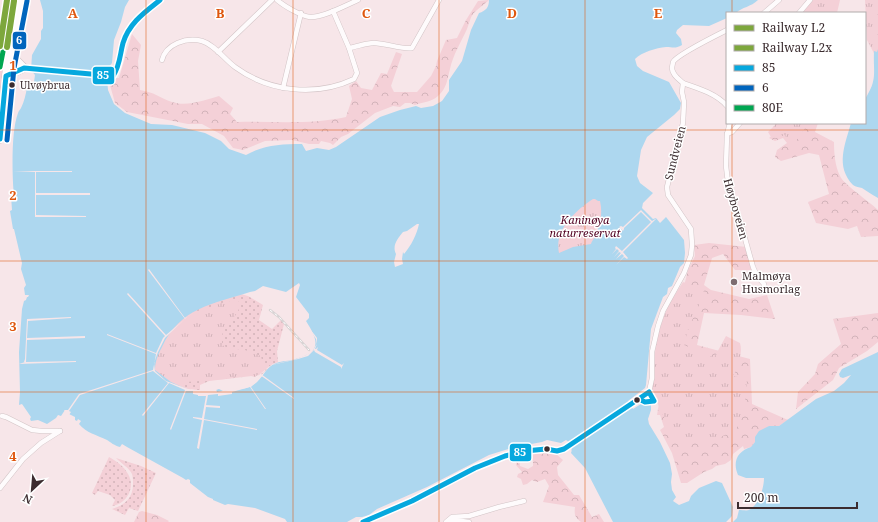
<svg xmlns="http://www.w3.org/2000/svg" width="878" height="522" font-family="'Noto Serif',serif">
	<defs>
		<pattern id="grass-dots" width="8" height="8" patternUnits="userSpaceOnUse"><rect width="8" height="8" fill="#f4d0d7"/><path d="M2 2h.1M6 6h.1" fill="none" stroke="#d2b3b9" stroke-width="1.8" stroke-linecap="round"/></pattern>
		<pattern id="forest-crowns" width="20" height="18" patternUnits="userSpaceOnUse"><rect width="20" height="18" fill="#f4d0d7"/><path d="M2 6a3 3 0 1 1 6 0M12 15a3 3 0 1 1 6 0" fill="none" stroke="#d2b3b9"/></pattern>
		<pattern id="park-tufts" width="24" height="20" patternUnits="userSpaceOnUse"><rect width="24" height="20" fill="#f4d0d7"/><path d="M3 7l-1-3M5 7V3M7 7l1-3M15 17l-1-3M17 17v-4M19 17l1-3" fill="none" stroke="#d2b3b9"/></pattern>
	</defs>
	<rect width="100%" height="100%" fill="#f7e6e9"/>
	<g fill="url(#grass-dots)">
		<path d="M241 294 248 296 263 305 259 320 272 329 281 320 284 324 277 351 278 362 273 364 261 375 209 381 200 385V390C174 390 170 380 157 360 161 351 164 340 170 331 185 308 216 302 241 294Z"/>
		<path d="M109 457C116 461 124 466 128 474 136 487 127 504 112 506L115 500 110 495 98 491 95 495 92 493Z"/>
		<path d="M116 458 141 466 156 473 138 511 129 508 125 515 112 509C125 505 133 498 133 484 133 481 133 477 132 474 129 468 121 463 116 458Z"/>
	</g>
	<g fill="url(#forest-crowns)">
		<path d="M12 0H16L0 94V62Z"/>
		<path d="M489 0C484 5 477 9 473 14 470 18 469 24 467 29 461 42 453 55 450 69 447 80 447 88 438 96 432 102 422 102 415 105L410 103H405L400 107 393 106 375 113 348 134 341 137 333 145 330 143 321 141 319 144H309L292 140 265 141 243 150 233 148 224 136 202 124H188L127 112 115 103 108 78H119L132 34 141 45 138 61 140 90C154 92 160 98 172 102 187 107 205 100 219 96L233 108 230 114 237 122C274 121 310 125 346 117L352 99 349 86 356 81 361 88 372 90 381 73 387 74 396 52 402 54 391 86 394 92H417L431 76 436 66 437 61 446 40 457 38 466 20 478 1Z"/>
		<path d="M776 123H818L815 132 834 142C834 153 835 166 840 176 844 185 869 201 878 210V236L861 237 857 226 848 229 816 223 808 202 829 194 819 155 809 153 781 161 775 157 777 150 787 143 783 138 775 141 769 138 775 133Z"/>
		<path d="M709 243 747 247 755 270H735L723 254 712 258 704 285 711 290 749 299 767 295 775 319 741 315 704 313 697 345 750 359 752 404 788 420 779 426H769L751 447 744 449 743 446 733 454 731 460 725 464 716 466 712 469 704 472 687 483H681L672 453 660 430 664 427 660 415H657L678 291 685 282 688 270 695 256 694 245Z"/>
		<path d="M878 313V342L867 351 839 368 833 380 796 409 798 392 815 374 818 364 841 344 833 319Z"/>
		<path d="M533 453 556 454 563 460 557 467 558 475 574 495H579L592 517 599 514 604 522H581C575 517 574 515 575 507L543 502 549 486 545 479 537 482 532 480 527 484 523 485 521 479 517 477 518 474 522 472 516 465 517 459 515 456 519 454 520 466 528 469 533 466Z"/>
		<path d="M142 511 157 515 169 521 168 522H134L139 512Z"/>
	</g>
	<g fill="url(#park-tufts)">
		<path d="M813 0H840L837 13H802Z"/>
		<path d="M865 0H878V61L867 40Z"/>
		<path d="M775 123H808L799 138 788 145 785 135 776 138 771 137 768 132 775 125Z"/>
		<path d="M627 188 570 279 531 237 541 209Z"/>
		<path d="M683 282 705 292 688 329 684 345 714 358 726 336 740 343C743 352 738 368 733 376L747 379 744 413 736 429 719 438H704L683 441 668 426 652 391 656 341 661 324 669 304Z"/>
		<path d="M238 299C244 314 228 320 223 331 222 335 222 341 222 345L228 348 245 350 261 356 264 370 255 377 247 375 226 379 186 382 183 385 178 383 174 384 166 381 154 370V361L164 337 192 313 222 303Z"/>
	</g>
	<g fill="#add7ef" fill-rule="evenodd">
		<path d="M40 0H129L125 7 121 22 114 40 112 63 107 69V79L108 90 114 104 125 113 151 124 172 125 205 133 221 141 229 149 246 155C264 145 281 144 302 144L306 151 317 148 329 150 336 147 380 117 400 110 416 106 421 108 433 106 442 101 449 91V80L462 61 471 30 479 13C486 11 489 7 489 0H758C751 7 742 7 736 13H727V18L709 26 683 25 677 30 676 33 681 39 682 45C675 49 673 47 666 47 656 48 642 52 635 59L637 66 643 71 669 82 681 103 680 109 674 115 647 137 641 150 637 176 640 183 653 193 643 203 642 208 653 219 656 218 660 223 666 217 684 240 685 253 684 263 680 267 672 286 668 288 667 294 663 297 651 329 646 385 645 388 628 401 633 409 641 404 651 403V410L648 419 649 424 660 442 670 463 672 474 671 482 672 490 676 497 673 501 679 505 689 501 691 496 699 488 716 481 722 483 733 507 732 516 726 522H613L585 468 571 453C573 449 570 442 566 440L561 443 547 440 542 442 515 447 489 455 427 487 377 509 369 515 362 517H356L347 522H287L285 519 255 508 228 504 225 505 213 500V499L208 497 190 483V480L188 479 186 480 183 478 127 447 122 444 120 447C115 446 110 442 107 440 97 435 86 433 79 424L81 421 78 419 77 421 75 420V417L69 414 68 411 65 410 61 416 58 415 56 418 47 424 38 420 31 421 30 419 31 417 22 404 19 405 20 392 19 352 22 309 24 301 26 300 27 297H28L29 295H25L24 288 26 285 21 269 22 263 14 229H13L10 211 12 210 11 196H14C12 175 11 131 18 113 19 110 20 110 21 108 24 102 26 94 27 87L32 82H34L35 75 31 70 32 55 41 39V31L43 28V11ZM593 199H595L598 201H600C603 214 600 224 595 236 594 240 592 240 591 244L573 247 559 253C554 230 575 211 593 199ZM417 224H419C417 234 411 246 404 254L403 252 402 259 403 264 395 267 394 262 396 254C392 246 397 239 403 232L407 231ZM299 283 300 285 296 297 309 314V318L306 321C320 343 321 353 292 360 287 361 280 361 274 364 265 368 262 380 253 385 245 390 232 390 223 391L219 389 210 392 189 390 171 382 155 370C155 362 158 354 162 347 180 308 212 304 250 292L255 291 263 286 286 292Z"/>
		<path d="M878 49V198C872 195 867 191 862 188 859 187 856 187 853 185 835 166 845 145 851 123H865V99C878 79 873 73 874 51L877 52Z"/>
		<path d="M878 352V522H733L737 518 739 510C742 510 747 511 749 510 759 505 764 488 764 478H746L738 475C732 461 738 451 751 447L755 442V437L759 431 769 426H779L816 399 834 391 844 383 851 375 843 378 840 377 839 374 842 369Z"/>
	</g>
	<g fill="#f7e6e9">
		<path d="M13 171H72V172H36V193H90V195H36V215L86 216V217H35V172Z"/>
		<path d="M641 210 652 221 657 218 623 252 628 258 627 259 624 257 616 265 624 256 622 254 616 259 621 253 619 252 614 257 619 251 617 249 612 254 616 249 615 248 616 246 622 251 651 222 641 212 624 228V229L623 231 619 227 621 226 623 227Z"/>
		<path d="M149 269 185 318 195 312 187 317 165 338 158 352 154 363 155 371 166 381 188 389 208 391 216 389 217 392 249 386 254 383 260 374 271 365 296 359 306 355 313 350 317 344 316 339 308 327 314 334 317 338V344L315 349H316L318 347 317 350 342 365 344 363 341 369V367L315 352 314 350 308 356 298 359 272 365 261 374 294 398V399L260 375 255 383 251 387 266 409H265L250 387 232 392V394L218 396V394L208 395 206 405 220 406V408L206 407 204 419 257 429V430L204 420 199 449 197 448 202 420 193 418V417L202 418 206 396H198V395L193 394V391H186L171 430 170 429 185 390 169 383 143 416 142 415 168 383 153 371 80 395 69 411 71 412 69 415 64 411 65 410H68L79 394 153 370 156 354 107 335V334L156 353 163 338 165 336 127 294 128 293 166 335 185 319 148 270Z"/>
		<path d="M71 317V318L28 321 27 338 85 336V338L27 340 26 362 76 361V362L19 364 25 362H24L25 359 27 319Z"/>
	</g>
	<g fill="none" stroke-linecap="round" stroke-linejoin="round">
		<g stroke="#d2c4c6" stroke-width="5.5">
			<g id="minor">
				<path d="M277 0C284 6 301 16 310 17 323 18 346 5 358 0"/>
				<path d="M764 13 779 0"/>
				<path d="M799 13 810 0"/>
				<path d="M349 48C357 47 365 43 374 43 384 43 405 50 412 48L439 0"/>
				<path d="M218 52 272 0"/>
				<path d="M162 60C166 44 186 37 202 41 215 45 224 59 235 67 269 92 316 97 354 79L357 73 349 48 333 11"/>
				<path d="M24 68 113 76C121 68 120 48 125 38 132 20 146 11 160 0"/>
				<path d="M683 83C698 88 717 94 727 106"/>
				<path d="M283 88 301 13"/>
				<path d="M730 123 727 134 726 166 729 191 739 217 753 267 757 276 764 284 765 290"/>
				<path d="M727 134 732 132 740 123"/>
				<path d="M639 399 645 402 654 401 649 392"/>
				<path d="M2 416 6 417 32 430 42 431H60"/>
				<path d="M0 488 23 459 41 443 60 431"/>
				<path d="M363 522 412 501 475 468 505 456 525 451 546 449 557 451 564 449 649 392 652 378V352L658 326 663 311 684 273 691 255 692 245 691 229 668 195 667 187 683 123 684 102 682 92 683 83C679 79 672 75 672 68 672 67 673 63 673 62 677 55 717 35 727 30"/>
				<path d="M446 522 452 517 469 516 499 507 524 501"/>
				<path d="M450 522 454 520 469 522"/>
			</g>
		</g>
		<g stroke="#d2c4c6" stroke-width="9">
			<g id="trunk">
				<path d="M6 76 24 68 10 54"/>
				<path d="M0 139 7 67 20 0"/>
			</g>
		</g>
		<use href="#minor" stroke="#fefbfc" stroke-width="4.5"/>
		<use href="#trunk" stroke="#fefbfc" stroke-width="8"/>
		<g stroke="#d8d3d4" stroke-width="2.5">
			<path id="rail" d="M270 310 279 317 309 350"/>
		</g>
		<use href="#rail" stroke="#fff" stroke-width="1" stroke-dasharray="3" stroke-linecap="butt"/>
		<g stroke="#fff" stroke-width="8">
			<g id="bus-1">
				<path d="M0 139 6 76 24 68 113 76C120 66 120 54 123 43 129 23 145 12 160 0"/>
				<path d="M363 522 412 501 475 468 505 456 525 451 546 449 557 451 564 449 649 392 654 401 645 402 639 399"/>
			</g>
		</g>
		<g stroke="#fff" stroke-width="8">
			<path id="bus-2" d="M7 140 14 68 27 1"/>
		</g>
		<g stroke="#fff" stroke-width="8">
			<path id="bus-3" d="M0 67 13 0"/>
		</g>
		<use href="#bus-1" stroke="#06a8de" stroke-width="5"/>
		<use href="#bus-2" stroke="#0065bd" stroke-width="5"/>
		<use href="#bus-3" stroke="#00a651" stroke-width="5"/>
		<g stroke="#fff" stroke-width="9">
			<path id="rail-1" d="M0 46 7 0"/>
		</g>
		<g stroke="#fff" stroke-width="9">
			<path id="rail-2" d="M7 47 14 1"/>
		</g>
		<use href="#rail-1" stroke="#7da73c" stroke-width="6"/>
		<use href="#rail-2" stroke="#7da73c" stroke-width="6"/>
	</g>
	<path fill="none" stroke="#df570e" stroke-width="1" stroke-opacity="0.55" d="M146 0V522M293 0V522M439 0V522M585 0V522M732 0V13M732 123V522M0 130H878M0 261H878M0 392H878"/>
	<g fill="#3b2c2f" stroke="#fff" stroke-width="1.5">
		<circle cx="12" cy="85" r="3.5"/>
		<circle cx="637" cy="400" r="3.5"/>
		<circle cx="547" cy="449" r="3.5"/>
	</g>
	<circle fill="#7d6d70" stroke="#fff" stroke-width="1.5" cx="734" cy="282" r="4"/>
	<g text-anchor="middle" stroke-width="3" stroke-linejoin="round" paint-order="stroke">
		<g font-size="10" fill="#3b2c2f" stroke="#fff" text-anchor="start">
			<text x="20" y="89">Ulvøybrua</text>
		</g>
		<g font-size="11" fill="#3b2c2f" stroke="#fff">
			<text transform="translate(675 153) rotate(-76)" y="4">Sundveien</text>
			<text transform="translate(736 209) rotate(74)" y="4">Høyboveien</text>
		</g>
		<g font-size="11" font-style="italic" fill="#510021" stroke="#fff">
			<text x="585" y="224">Kaninøya<tspan x="585" dy="13">naturreservat</tspan></text>
		</g>
		<g font-size="11" fill="#3b2c2f" stroke="#fff" text-anchor="start">
			<text x="742" y="280">Malmøya<tspan x="742" dy="13">Husmorlag</tspan></text>
		</g>
	</g>
	<g font-size="13" text-anchor="middle" font-weight="bold" fill="#df570e" stroke="#fff" stroke-width="3" stroke-linejoin="round" paint-order="stroke">
		<text x="73" y="18">A</text>
		<text x="220" y="18">B</text>
		<text x="366" y="18">C</text>
		<text x="512" y="18">D</text>
		<text x="658" y="18">E</text>
		<text x="13" y="70">1</text>
		<text x="13" y="200">2</text>
		<text x="13" y="331">3</text>
		<text x="13" y="461">4</text>
	</g>
	<g stroke="#fff" stroke-width="1.5">
		<rect x="12" y="31" width="15" height="19" rx="4" fill="#0065bd"/>
		<rect x="92" y="66" width="23" height="19" rx="4" fill="#06a8de"/>
		<rect x="509" y="443" width="23" height="19" rx="4" fill="#06a8de"/>
	</g>
	<g font-size="11" text-anchor="middle" font-weight="bold" fill="#fff">
		<text x="19" y="44">6</text>
		<text x="103" y="79">85</text>
		<text x="520" y="456">85</text>
	</g>
	<rect x="726" y="12" width="140" height="112" fill="#ffffff" stroke="#b1abac"/>
	<rect x="734" y="25" width="20" height="6" fill="#7da73c" stroke="#b1abac"/>
	<text x="762" y="32" font-size="12" fill="#3b2c2f">Railway L2</text>
	<rect x="734" y="45" width="20" height="6" fill="#7da73c" stroke="#b1abac"/>
	<text x="762" y="52" font-size="12" fill="#3b2c2f">Railway L2x</text>
	<rect x="734" y="65" width="20" height="6" fill="#06a8de" stroke="#b1abac"/>
	<text x="762" y="72" font-size="12" fill="#3b2c2f">85</text>
	<rect x="734" y="85" width="20" height="6" fill="#0065bd" stroke="#b1abac"/>
	<text x="762" y="92" font-size="12" fill="#3b2c2f">6</text>
	<rect x="734" y="105" width="20" height="6" fill="#00a651" stroke="#b1abac"/>
	<text x="762" y="112" font-size="12" fill="#3b2c2f">80E</text>
	<g transform="translate(32 490) rotate(206)" stroke="#ffffff" stroke-width="3" paint-order="stroke">
	<path d="M0-3L7 15L0 10L-7 15Z" fill="#3b2c2f"/>
	<text y="-6" font-size="11" font-weight="bold" text-anchor="middle" fill="#3b2c2f">N</text>
	</g>
	<path d="M738 502v6h119v-6" fill="none" stroke="#3b2c2f" stroke-width="2"/>
	<text x="744" y="502" font-size="12" fill="#3b2c2f" stroke="#ffffff" stroke-width="3" paint-order="stroke">200 m</text>
</svg>
